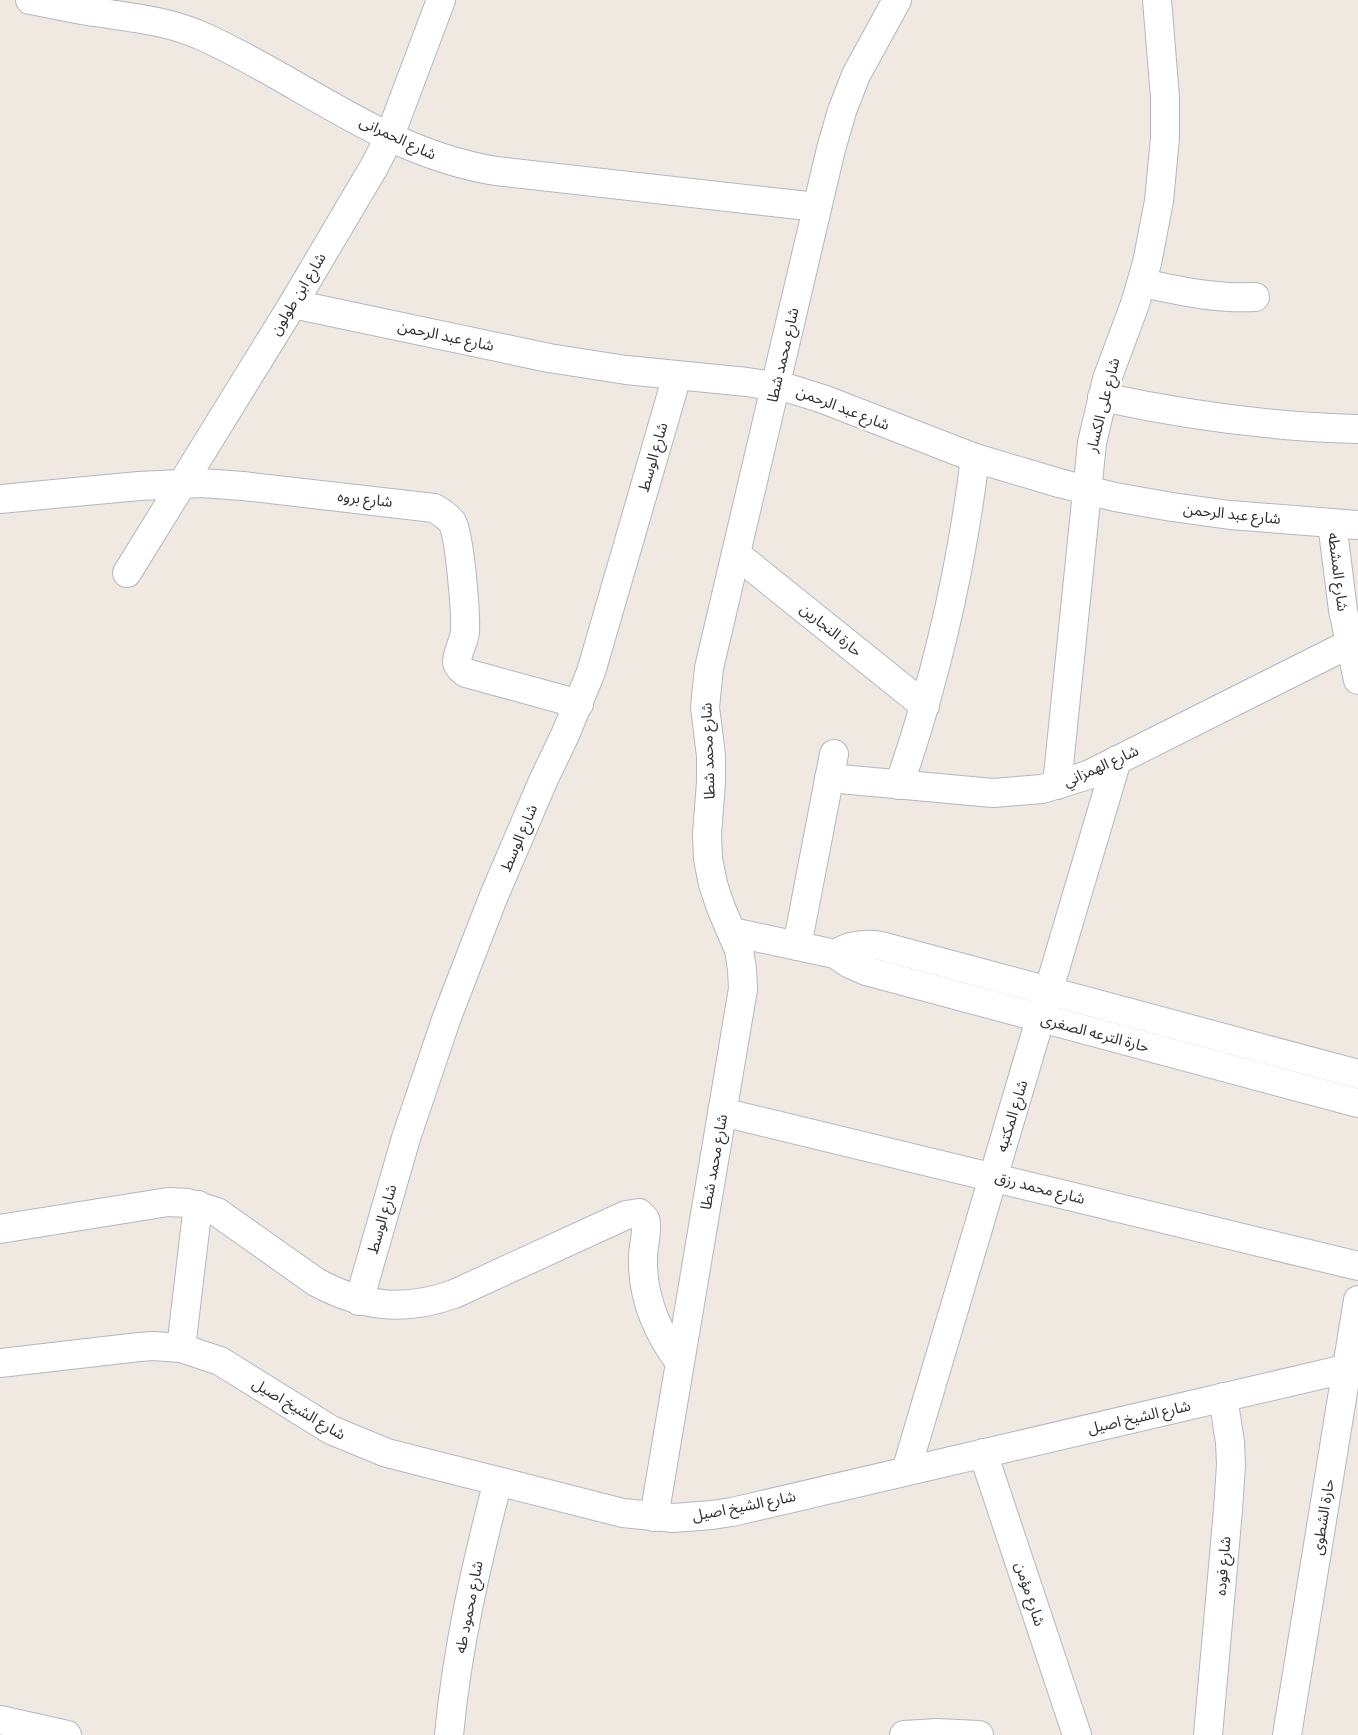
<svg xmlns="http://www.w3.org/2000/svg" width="1358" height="1735" font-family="'Exo 2','Noto Sans Arabic',sans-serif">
	<rect width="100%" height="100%" fill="#efe9e1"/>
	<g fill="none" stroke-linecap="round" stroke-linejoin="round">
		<g stroke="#b4b7c1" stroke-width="30">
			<g id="minor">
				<path d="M30 0C48 3 65 7 82 10 124 17 165 19 204 37 304 82 384 153 496 171L817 207"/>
				<path d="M1142 283C1180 291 1216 299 1255 297"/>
				<path d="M293 304 549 358 626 370 747 382 791 389 823 399 975 458 1059 483 1115 497 1172 507 1230 515 1358 525"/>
				<path d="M1102 397C1186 415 1271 427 1358 429"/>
				<path d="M0 499 139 486 201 483 243 486 434 508C441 512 447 516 452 522 460 536 466 615 465 632 464 642 457 652 457 662 458 667 462 670 466 673L579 704"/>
				<path d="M1332 523 1343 610 1358 680"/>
				<path d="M736 554 925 706"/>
				<path d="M127 573 293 304 374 167 389 138 441 0"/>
				<path d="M829 778 993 793 1042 789 1088 775 1349 644"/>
				<path d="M899 785C937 676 961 573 975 458"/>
				<path d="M1057 785 1092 443 1107 379 1135 304 1147 263 1159 201 1165 138V97L1157 0"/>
				<path d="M732 932 835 954 850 964 866 971 1358 1103"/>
				<path d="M797 946 834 754"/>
				<path d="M835 954C850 945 864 943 881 946L1358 1074"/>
				<path d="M722 1112 1358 1266"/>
				<path d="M0 1229 168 1202 188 1203 217 1212 316 1282C362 1307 404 1312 454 1294L626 1215 639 1213 645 1219 646 1223C647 1235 643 1246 643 1258 642 1298 657 1332 680 1363"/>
				<path d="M359 1301 406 1138 447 1017 493 898 543 781 565 735 591 672 677 376"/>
				<path d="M181 1348 198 1205"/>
				<path d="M0 1363 139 1347 153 1346 181 1348 220 1361 331 1430 387 1453 623 1513 673 1518 712 1515 732 1512 1358 1366"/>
				<path d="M983 1453 1077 1735"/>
				<path d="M906 1471 1117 760"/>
				<path d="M654 1517 743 989 742 969 739 950 721 908 713 884 708 859 707 834 711 782V756L705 707 709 668 831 149 842 111 856 75 897 0"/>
				<path d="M0 1720 67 1735"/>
				<path d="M449 1735C457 1649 476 1565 498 1481"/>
				<path d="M904 1735 937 1733 979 1735"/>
				<path d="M1208 1735 1228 1510 1231 1465 1230 1442 1223 1397"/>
				<path d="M1287 1735 1358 1300"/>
			</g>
		</g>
		<use href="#minor" stroke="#fff" stroke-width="28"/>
	</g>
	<g text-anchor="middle" stroke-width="5" stroke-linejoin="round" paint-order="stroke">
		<g font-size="15" fill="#2e2e2e" stroke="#fff">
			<text transform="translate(398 138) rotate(25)" y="5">شارع الحمرانى</text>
			<text transform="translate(298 294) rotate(-59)" y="5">شارع ابن طولون</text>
			<text transform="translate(446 336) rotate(12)" y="5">شارع عبد الرحمن</text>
			<text transform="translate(783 355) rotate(-77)" y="5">شارع محمد شطا</text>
			<text transform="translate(1103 405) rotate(-76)" y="5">شارع على الكسار</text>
			<text transform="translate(843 408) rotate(21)" y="5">شارع عبد الرحمن</text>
			<text transform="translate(653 457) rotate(-74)" y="5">شارع الوسط</text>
			<text transform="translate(365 499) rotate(6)" y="5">شارع بروه</text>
			<text transform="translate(1232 514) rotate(6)" y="5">شارع عبد الرحمن</text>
			<text transform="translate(1338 572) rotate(83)" y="5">شارع المشطه</text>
			<text transform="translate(831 630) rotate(39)" y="5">حارة النجارين</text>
			<text transform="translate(708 751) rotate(-92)" y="5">شارع محمد شطا</text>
			<text transform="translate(1101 766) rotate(-24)" y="5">شارع الهمزاني</text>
			<text transform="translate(519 838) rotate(-67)" y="5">شارع الوسط</text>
			<text transform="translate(1095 1033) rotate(15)" y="5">حارة الترعه الصغرى</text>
			<text transform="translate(1012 1116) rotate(-73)" y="5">شارع المكتبه</text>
			<text transform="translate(714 1162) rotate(-80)" y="5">شارع محمد شطا</text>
			<text transform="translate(1040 1188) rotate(14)" y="5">شارع محمد رزق</text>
			<text transform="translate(382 1219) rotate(-74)" y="5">شارع الوسط</text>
			<text transform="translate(299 1409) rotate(31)" y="5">شارع الشيخ اصيل</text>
			<text transform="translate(1139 1417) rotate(-13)" y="5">شارع الشيخ اصيل</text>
			<text transform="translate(744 1506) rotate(-11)" y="5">شارع الشيخ اصيل</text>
			<text transform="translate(1323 1517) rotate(-81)" y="5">حارة الشطوى</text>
			<text transform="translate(1223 1566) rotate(-85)" y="5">شارع فوده</text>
			<text transform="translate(1030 1594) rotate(72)" y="5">شارع مؤمن</text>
			<text transform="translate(469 1607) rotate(-79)" y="5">شارع محمود طه</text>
		</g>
	</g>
</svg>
